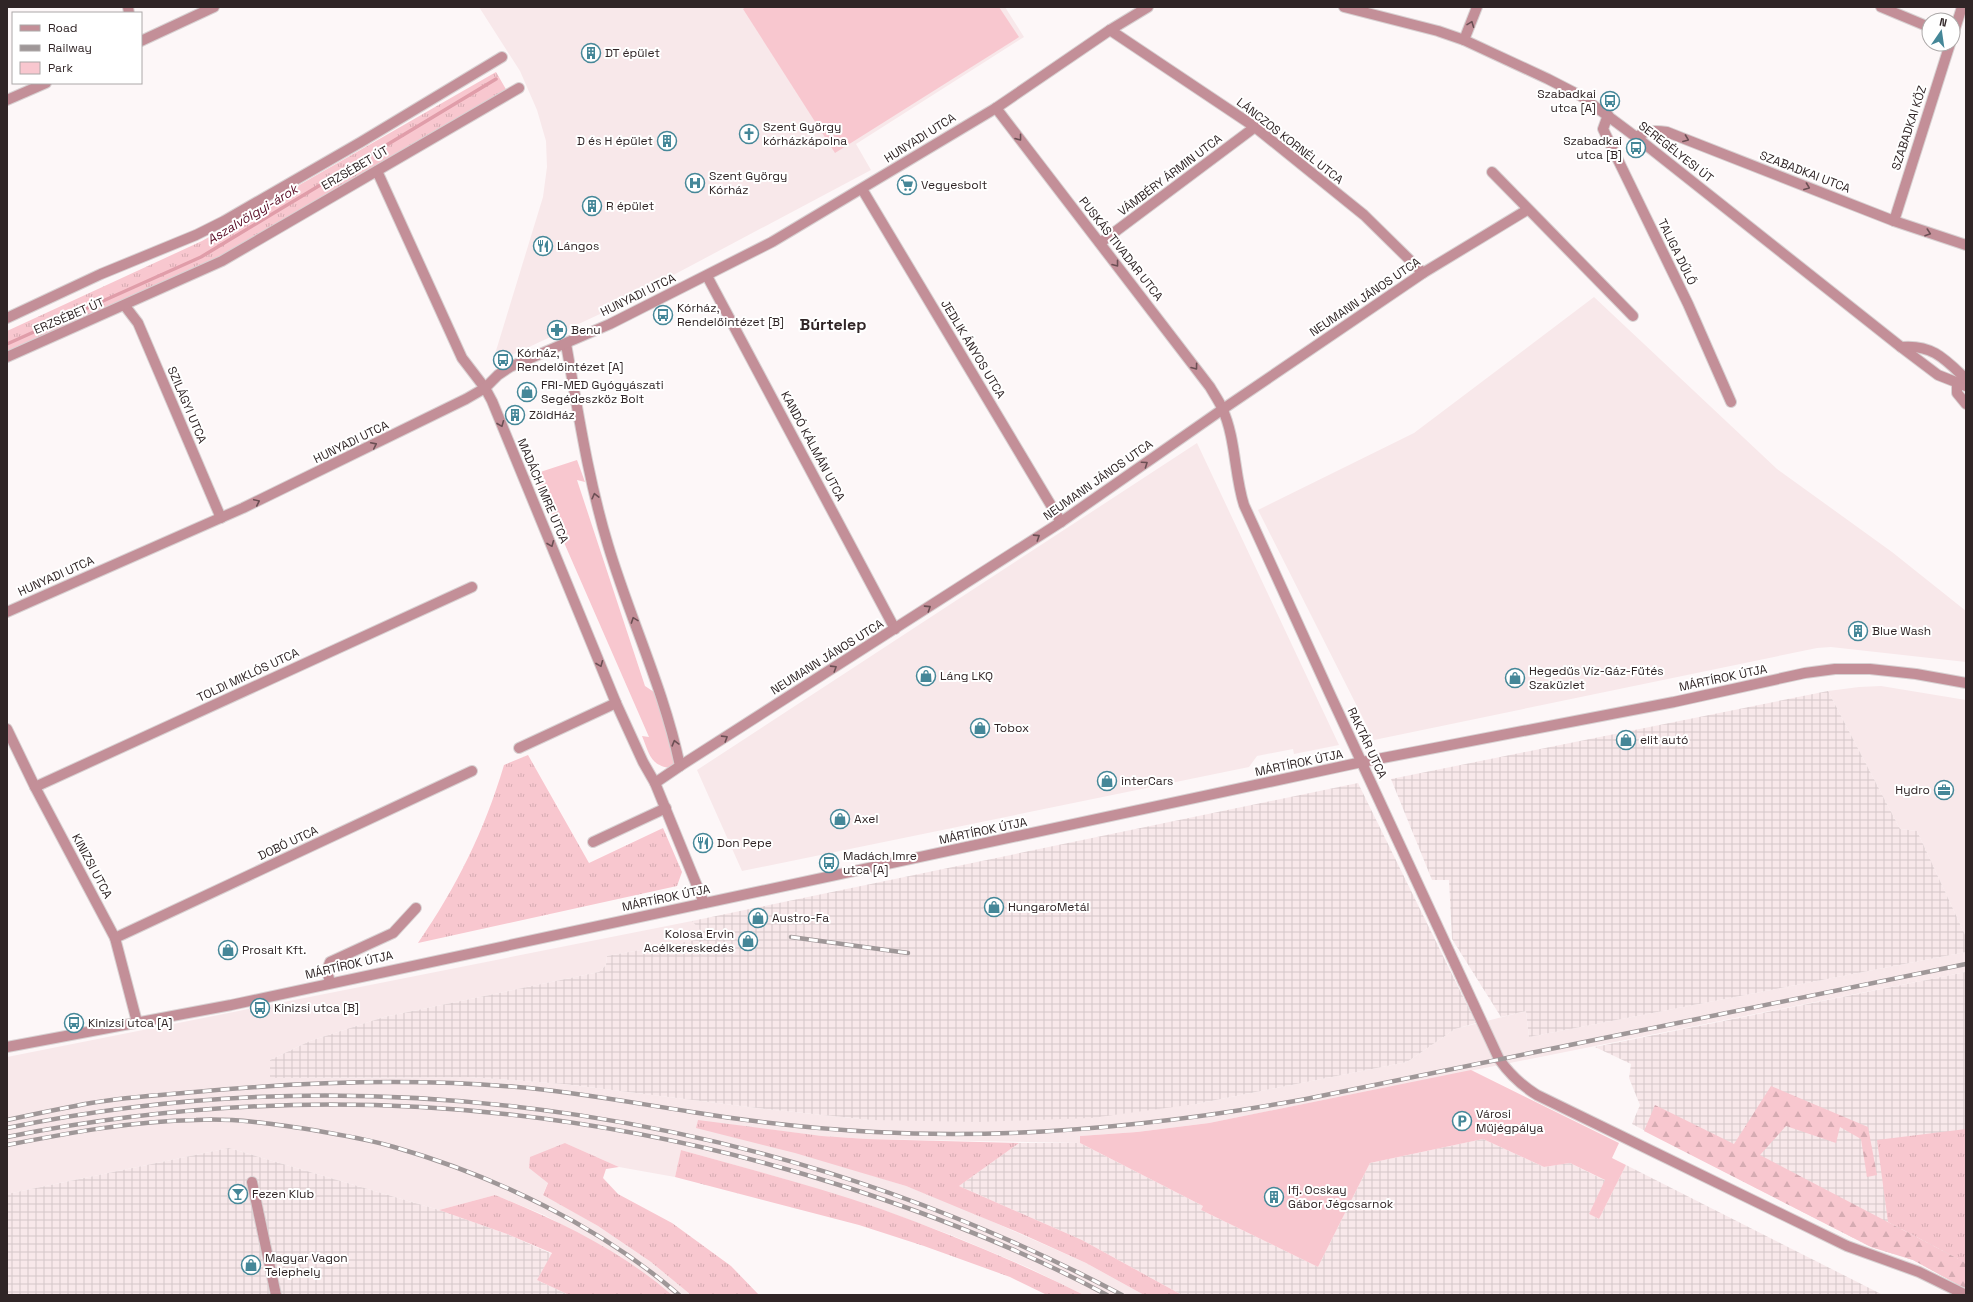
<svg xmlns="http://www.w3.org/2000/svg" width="1973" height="1302" font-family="'Space Grotesk',sans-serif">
	<defs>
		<pattern id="industrial-grid" width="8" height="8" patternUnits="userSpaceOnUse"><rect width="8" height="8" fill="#f8e8ea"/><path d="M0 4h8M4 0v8" fill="none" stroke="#d5c7c9"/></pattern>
		<pattern id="grass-tufts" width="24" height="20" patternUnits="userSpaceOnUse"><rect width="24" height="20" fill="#f8c7cf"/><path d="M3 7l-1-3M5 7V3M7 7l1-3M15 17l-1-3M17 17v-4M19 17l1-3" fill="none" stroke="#d5abb2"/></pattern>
		<pattern id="forest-firs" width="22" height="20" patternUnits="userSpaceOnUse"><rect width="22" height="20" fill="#f8c7cf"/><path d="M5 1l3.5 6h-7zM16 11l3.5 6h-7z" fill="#d5abb2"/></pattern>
	</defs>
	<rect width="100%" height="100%" fill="#fdf7f8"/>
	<g fill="#f8e8ea">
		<path d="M479 7H1005L1024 37 856 144 871 170 600 314 499 361 495 354 543 197 547 167 546 141 537 110 520 71Z"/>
		<path d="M1594 297 1777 469 1892 552 1966 611V662L1831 647 1817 648 1374 740 1258 510 1414 433Z"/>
		<path d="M1197 443 1339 745 1294 754 1293 749 1257 756 1249 767 742 871 697 770Z"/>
		<path d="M1881 686 1966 700V937L1917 831 1900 829 1828 691 1859 687Z"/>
		<path d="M692 921 708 938 607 956 606 965 599 972 384 1017 310 1041 270 1060V1078L469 1077 564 1084 775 1110 871 1120 1196 1104 1407 1062 1455 1029 1526 1011 1529 1037 1966 952V972L1209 1123 1137 1132 1080 1136V1143L867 1139 822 1136 698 1121 906 1186 964 1209 1086 1263 1144 1295H1084L1029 1268 951 1235 880 1209 781 1178 681 1150 675 1177 619 1167 565 1143 543 1194 598 1226 651 1262 691 1295H672L619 1256 544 1215 495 1195 439 1210 229 1148 7 1194V1057Z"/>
	</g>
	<g fill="url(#industrial-grid)">
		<path d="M1828 691 1900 829 1917 831 1966 937V952L1529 1037 1526 1011 1501 1017 1452 939 1449 880H1432L1391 779Z"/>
		<path d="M1358 783 1476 1023 1455 1029 1407 1062 1196 1104 1091 1118 979 1122 871 1120 775 1110 564 1084 469 1077 270 1078V1060L310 1041 384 1017 599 972 606 965 607 956 707 938 692 921Z"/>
		<path d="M1966 972V1289L1913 1260 1871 1247 1632 1124 1640 1105 1629 1078 1631 1064 1595 1047Z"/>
		<path d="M1483 1139 1544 1167 1570 1163 1606 1181 1589 1214 1599 1219 1626 1165 1883 1295H1182L1082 1240 959 1186 1019 1143H1080L1203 1206 1201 1210 1318 1267 1370 1163Z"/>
		<path d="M229 1148 439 1210 507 1234 552 1254 537 1280 569 1295H7V1194Z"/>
	</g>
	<g fill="url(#grass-tufts)">
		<path d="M496 72 507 91 218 262 7 356V331L202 241Z"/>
		<path d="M528 755 589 863 663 828 682 872 677 886 418 943C457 886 484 832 504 765Z"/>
		<path d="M698 1120 822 1136 867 1139 1019 1143 959 1186 1082 1240 1182 1295H1144L1086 1263 1022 1234 906 1186 795 1153 696 1128Z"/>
		<path d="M1966 1129V1263L1888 1222 1877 1140Z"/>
		<path d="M565 1143 619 1167 606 1169 603 1178 618 1194 672 1223 731 1266 759 1295H691L651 1262 598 1226 543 1195 548 1183 529 1168 530 1157Z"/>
		<path d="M681 1150C748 1169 815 1186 881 1209 950 1234 1018 1262 1084 1295H1047L1010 1277 924 1246 859 1225 675 1177Z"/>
		<path d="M495 1195C557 1220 620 1250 672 1295H569L537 1280 552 1253 507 1234 439 1210Z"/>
	</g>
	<path fill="url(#forest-firs)" d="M1771 1086 1868 1127 1877 1175 1867 1177 1861 1139 1840 1127 1836 1143 1786 1126 1760 1155 1966 1263V1289L1913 1260 1871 1247 1644 1131 1655 1105 1734 1144Z"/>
	<g fill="#f8c7cf">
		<path d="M746 7H999L1019 37 835 153 743 9Z"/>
		<path d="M577 460 585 482 577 480 645 686 654 692 678 761 671 768C650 766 649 753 642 736L649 737 538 483 528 476Z"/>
		<path d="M1471 1070 1619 1143 1612 1158 1626 1165 1599 1219 1589 1214 1605 1180 1570 1163 1544 1167 1483 1139 1370 1163 1318 1267 1201 1210 1203 1206 1080 1143V1136L1137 1132 1209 1123Z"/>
	</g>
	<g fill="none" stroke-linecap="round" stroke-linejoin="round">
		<path stroke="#e09da9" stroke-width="3.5" d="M7 344 201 257 496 79"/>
		<g stroke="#d8d1d2" stroke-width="12">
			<g id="minor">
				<path d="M128 7 129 13"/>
				<path d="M1344 7 1438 31 1464 40 1548 79 1581 96 1636 137 1901 347 1938 375 1966 386"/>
				<path d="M1881 7 1929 27"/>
				<path d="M1110 30 1255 127 1364 215 1423 273"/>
				<path d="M1953 35 1962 7"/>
				<path d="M1464 40 1477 7"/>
				<path d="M141 41 214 7"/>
				<path d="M7 100 46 83"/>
				<path d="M996 108 1210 387C1214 394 1219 401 1222 408 1236 438 1234 474 1244 505L1329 692 1499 1059C1510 1075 1521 1085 1537 1095L1847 1246 1919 1272 1966 1295"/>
				<path d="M1608 115 1603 129 1688 304 1731 402"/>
				<path d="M1636 137C1647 130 1655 130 1667 132L1894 221 1966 245"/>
				<path d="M377 171 462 358 485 388 492 401 616 703 643 762 655 783 704 903"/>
				<path d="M1492 172 1633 316"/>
				<path d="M862 189 1061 522"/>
				<path d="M1894 221 1950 44"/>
				<path d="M1100 243 1255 127"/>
				<path d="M707 276 895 629"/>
				<path d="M125 306 138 323 221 518"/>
				<path d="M7 318 101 274 196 235 224 221 361 142 502 57"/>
				<path d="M566 344C578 411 588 479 608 545 630 619 664 689 680 766L655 783"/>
				<path d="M1901 347C1932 344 1945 359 1966 379"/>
				<path d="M7 357 222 261 519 88"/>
				<path d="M1957 384V393L1966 404"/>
				<path d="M7 612 243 508 466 399 485 388 498 375 510 367 610 324 772 242 996 108 1110 30 1148 7"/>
				<path d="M7 729 35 787 115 938 137 1022"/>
				<path d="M519 748 616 703"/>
				<path d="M680 766 1061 522 1223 409 1423 273 1527 210"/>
				<path d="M35 787 472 587"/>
				<path d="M593 842 666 808"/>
				<path d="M115 938 472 771"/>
				<path d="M330 983 327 970 330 962 393 933 416 908"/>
				<path d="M7 1047 231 1005 1362 762 1674 702 1805 673 1835 669H1870L1916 674 1966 683"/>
				<path d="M252 1182 276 1295"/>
			</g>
		</g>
		<use href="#minor" stroke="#c38f98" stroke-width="10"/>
		<g stroke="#9f9798" stroke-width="4.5">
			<g id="rail">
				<path d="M791 937 908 953"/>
				<path d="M7 1120C35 1114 63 1108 91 1103 125 1097 160 1095 195 1092 302 1082 410 1078 517 1087 576 1092 634 1103 692 1112 753 1122 814 1129 875 1132 1020 1140 1164 1125 1306 1099L1966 964"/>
				<path d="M7 1128C383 1050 784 1116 1122 1295"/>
				<path d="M7 1137C292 1080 573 1099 849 1188 938 1217 1025 1251 1107 1295"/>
				<path d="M7 1145C69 1133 132 1121 196 1120 235 1118 274 1124 313 1130 341 1135 368 1139 394 1147 495 1176 600 1226 679 1295"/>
			</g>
		</g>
		<use href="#rail" stroke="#fff" stroke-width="3" stroke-dasharray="9" stroke-linecap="butt"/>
	</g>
	<defs><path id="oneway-chevron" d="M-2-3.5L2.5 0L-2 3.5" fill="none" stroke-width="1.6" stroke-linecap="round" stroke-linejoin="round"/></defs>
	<g stroke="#6b4f54">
		<use href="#oneway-chevron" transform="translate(1471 24) rotate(-69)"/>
		<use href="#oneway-chevron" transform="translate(1019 138) rotate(52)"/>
		<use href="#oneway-chevron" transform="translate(1686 139) rotate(21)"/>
		<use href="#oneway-chevron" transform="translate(1807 187) rotate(21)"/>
		<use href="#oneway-chevron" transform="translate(1928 233) rotate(19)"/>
		<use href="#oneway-chevron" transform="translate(1116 264) rotate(52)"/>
		<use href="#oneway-chevron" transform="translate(1195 367) rotate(53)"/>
		<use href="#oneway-chevron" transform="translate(501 424) rotate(68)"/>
		<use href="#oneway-chevron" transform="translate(374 445) rotate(-26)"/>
		<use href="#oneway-chevron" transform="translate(1145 464) rotate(-35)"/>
		<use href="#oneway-chevron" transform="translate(595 496) rotate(-104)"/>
		<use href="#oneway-chevron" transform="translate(257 502) rotate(-25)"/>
		<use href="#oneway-chevron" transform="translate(1037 537) rotate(-33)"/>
		<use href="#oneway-chevron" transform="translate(551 544) rotate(68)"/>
		<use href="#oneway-chevron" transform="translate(928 608) rotate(-33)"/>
		<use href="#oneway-chevron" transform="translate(634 620) rotate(-110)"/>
		<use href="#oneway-chevron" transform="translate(600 664) rotate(68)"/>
		<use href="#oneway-chevron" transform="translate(834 668) rotate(-32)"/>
		<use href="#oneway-chevron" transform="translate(725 738) rotate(-32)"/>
		<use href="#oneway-chevron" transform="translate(675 743) rotate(-105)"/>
	</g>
	<defs>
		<g id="building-ring" transform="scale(1)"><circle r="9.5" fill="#fff" stroke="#458798" stroke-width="1.5"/><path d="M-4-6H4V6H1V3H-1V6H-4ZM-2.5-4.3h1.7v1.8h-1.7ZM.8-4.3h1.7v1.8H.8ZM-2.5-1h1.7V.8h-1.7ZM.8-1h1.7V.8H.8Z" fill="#458798"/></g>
		<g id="bus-ring" transform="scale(1)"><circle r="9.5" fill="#fff" stroke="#458798" stroke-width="1.5"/><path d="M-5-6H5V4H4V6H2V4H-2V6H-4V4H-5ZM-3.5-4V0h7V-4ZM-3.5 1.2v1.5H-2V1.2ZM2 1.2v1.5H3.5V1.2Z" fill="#458798"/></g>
		<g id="church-ring" transform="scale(1)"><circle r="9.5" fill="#fff" stroke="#458798" stroke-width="1.5"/><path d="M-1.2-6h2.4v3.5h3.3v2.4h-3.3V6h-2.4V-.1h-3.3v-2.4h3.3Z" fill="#458798"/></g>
		<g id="hospital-ring" transform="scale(1)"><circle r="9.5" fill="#fff" stroke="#458798" stroke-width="1.5"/><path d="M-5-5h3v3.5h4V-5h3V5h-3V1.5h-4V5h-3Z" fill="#458798"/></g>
		<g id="supermarket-ring" transform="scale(1)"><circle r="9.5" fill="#fff" stroke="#458798" stroke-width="1.5"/><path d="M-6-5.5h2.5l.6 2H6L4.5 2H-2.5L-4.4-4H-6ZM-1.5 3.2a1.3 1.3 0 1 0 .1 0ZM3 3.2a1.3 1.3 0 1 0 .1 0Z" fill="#458798"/></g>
		<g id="restaurant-ring" transform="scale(1)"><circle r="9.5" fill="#fff" stroke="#458798" stroke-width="1.5"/><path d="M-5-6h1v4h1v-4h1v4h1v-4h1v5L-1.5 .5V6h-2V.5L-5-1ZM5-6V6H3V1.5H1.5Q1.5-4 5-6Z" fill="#458798"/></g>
		<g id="pharmacy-ring" transform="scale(1)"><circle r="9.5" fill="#fff" stroke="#458798" stroke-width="1.5"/><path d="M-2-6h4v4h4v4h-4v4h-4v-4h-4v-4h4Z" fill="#458798"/></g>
		<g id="shop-ring" transform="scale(1)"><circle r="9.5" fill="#fff" stroke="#458798" stroke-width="1.5"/><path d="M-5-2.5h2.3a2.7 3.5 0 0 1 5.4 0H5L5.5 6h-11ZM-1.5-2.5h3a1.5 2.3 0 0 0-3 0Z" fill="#458798"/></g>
		<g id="office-ring" transform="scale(1)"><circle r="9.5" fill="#fff" stroke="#458798" stroke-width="1.5"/><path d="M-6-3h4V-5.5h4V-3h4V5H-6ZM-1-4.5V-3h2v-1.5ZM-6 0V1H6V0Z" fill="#458798"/></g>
		<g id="parking-ring" transform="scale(1)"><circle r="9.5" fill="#fff" stroke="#458798" stroke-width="1.5"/><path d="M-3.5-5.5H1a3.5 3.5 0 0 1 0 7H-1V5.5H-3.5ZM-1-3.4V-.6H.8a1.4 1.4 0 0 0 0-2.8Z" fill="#458798"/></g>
		<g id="bar-ring" transform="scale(1)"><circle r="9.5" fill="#fff" stroke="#458798" stroke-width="1.5"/><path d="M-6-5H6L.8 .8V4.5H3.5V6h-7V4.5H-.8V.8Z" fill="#458798"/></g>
	</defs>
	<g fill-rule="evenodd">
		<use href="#building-ring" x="591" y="53"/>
		<use href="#bus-ring" x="1610" y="101"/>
		<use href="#church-ring" x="749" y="134"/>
		<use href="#building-ring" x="667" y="141"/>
		<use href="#bus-ring" x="1636" y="148"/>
		<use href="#hospital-ring" x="695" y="183"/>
		<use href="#supermarket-ring" x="907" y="185"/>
		<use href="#building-ring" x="592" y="206"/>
		<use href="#restaurant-ring" x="543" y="246"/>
		<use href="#bus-ring" x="663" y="315"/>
		<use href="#pharmacy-ring" x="557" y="330"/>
		<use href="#bus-ring" x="503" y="360"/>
		<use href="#shop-ring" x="527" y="392"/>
		<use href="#building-ring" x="515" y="415"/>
		<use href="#building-ring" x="1858" y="631"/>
		<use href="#shop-ring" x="926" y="676"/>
		<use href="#shop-ring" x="1515" y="678"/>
		<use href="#shop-ring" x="980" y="728"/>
		<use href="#shop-ring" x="1626" y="740"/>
		<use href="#shop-ring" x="1107" y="781"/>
		<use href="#office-ring" x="1944" y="790"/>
		<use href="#shop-ring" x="840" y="819"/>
		<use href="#restaurant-ring" x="703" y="843"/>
		<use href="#bus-ring" x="829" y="863"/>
		<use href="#shop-ring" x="994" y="907"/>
		<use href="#shop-ring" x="758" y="918"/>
		<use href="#shop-ring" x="748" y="941"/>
		<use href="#shop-ring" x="228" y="950"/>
		<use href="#bus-ring" x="260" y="1008"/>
		<use href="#bus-ring" x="74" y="1023"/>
		<use href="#parking-ring" x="1462" y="1121"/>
		<use href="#bar-ring" x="238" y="1194"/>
		<use href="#building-ring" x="1274" y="1197"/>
		<use href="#shop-ring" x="251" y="1265"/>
	</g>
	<g text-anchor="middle" stroke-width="4" stroke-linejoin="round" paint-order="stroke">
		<g font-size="12" fill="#302526" stroke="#fff" text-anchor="start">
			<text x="605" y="57">DT épület</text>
			<text x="1596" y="98" text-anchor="end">Szabadkai<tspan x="1596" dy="14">utca [A]</tspan></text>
			<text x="763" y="131">Szent György<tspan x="763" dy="14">kórházkápolna</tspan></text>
			<text x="653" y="145" text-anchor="end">D és H épület</text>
			<text x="1622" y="145" text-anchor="end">Szabadkai<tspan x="1622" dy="14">utca [B]</tspan></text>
			<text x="709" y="180">Szent György<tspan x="709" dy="14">Kórház</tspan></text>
			<text x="921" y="189">Vegyesbolt</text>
			<text x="606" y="210">R épület</text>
			<text x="557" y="250">Lángos</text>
			<text x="677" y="312">Kórház,<tspan x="677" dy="14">Rendelőintézet [B]</tspan></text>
			<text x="571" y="334">Benu</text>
			<text x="517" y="357">Kórház,<tspan x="517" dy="14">Rendelőintézet [A]</tspan></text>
			<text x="541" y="389">FRI-MED Gyógyászati<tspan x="541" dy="14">Segédeszköz Bolt</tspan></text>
			<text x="529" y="419">ZöldHáz</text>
			<text x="1872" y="635">Blue Wash</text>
			<text x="1529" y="675">Hegedűs Víz-Gáz-Fűtés<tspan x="1529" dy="14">Szaküzlet</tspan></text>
			<text x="940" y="680">Láng LKQ</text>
			<text x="994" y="732">Tobox</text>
			<text x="1640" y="744">elit autó</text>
			<text x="1121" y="785">interCars</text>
			<text x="1930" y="794" text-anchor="end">Hydro</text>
			<text x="854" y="823">Axel</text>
			<text x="717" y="847">Don Pepe</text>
			<text x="843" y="860">Madách Imre<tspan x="843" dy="14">utca [A]</tspan></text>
			<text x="1008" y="911">HungaroMetál</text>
			<text x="772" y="922">Austro-Fa</text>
			<text x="734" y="938" text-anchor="end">Kolosa Ervin<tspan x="734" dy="14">Acélkereskedés</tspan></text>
			<text x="242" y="954">Prosalt Kft.</text>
			<text x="274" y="1012">Kinizsi utca [B]</text>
			<text x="88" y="1027">Kinizsi utca [A]</text>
			<text x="1476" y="1118">Városi<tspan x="1476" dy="14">Műjégpálya</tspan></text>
			<text x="1288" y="1194">Ifj. Ocskay<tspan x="1288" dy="14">Gábor Jégcsarnok</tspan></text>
			<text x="252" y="1198">Fezen Klub</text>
			<text x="265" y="1262">Magyar Vagon<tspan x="265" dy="14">Telephely</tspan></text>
		</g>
		<g font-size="12" fill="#302526" stroke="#fff">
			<text transform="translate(1909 128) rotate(-72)" y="4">SZABADKAI KÖZ</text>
			<text transform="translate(920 138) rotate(-32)" y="4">HUNYADI UTCA</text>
			<text transform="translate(1290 141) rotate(38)" y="4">LÁNCZOS KORNÉL UTCA</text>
			<text transform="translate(1676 152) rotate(38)" y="4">SEREGÉLYESI ÚT</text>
			<text transform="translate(355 168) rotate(-30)" y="4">ERZSÉBET ÚT</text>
			<text transform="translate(1805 172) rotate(21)" y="4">SZABADKAI UTCA</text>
			<text transform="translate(1170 175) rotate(-37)" y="4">VÁMBÉRY ÁRMIN UTCA</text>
			<text transform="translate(1121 249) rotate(52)" y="4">PUSKÁS TIVADAR UTCA</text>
			<text transform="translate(1677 252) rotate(64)" y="4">TALIGA DŰLŐ</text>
			<text transform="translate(638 295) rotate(-26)" y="4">HUNYADI UTCA</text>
			<text transform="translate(1365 297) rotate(-34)" y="4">NEUMANN JÁNOS UTCA</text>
			<text transform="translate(69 316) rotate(-23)" y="4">ERZSÉBET ÚT</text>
			<text transform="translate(973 349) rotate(59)" y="4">JEDLIK ÁNYOS UTCA</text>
			<text transform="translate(187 405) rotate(67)" y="4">SZILÁGYI UTCA</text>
			<text transform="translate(351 442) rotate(-26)" y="4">HUNYADI UTCA</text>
			<text transform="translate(813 446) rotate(62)" y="4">KANDÓ KÁLMÁN UTCA</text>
			<text transform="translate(1098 480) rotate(-35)" y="4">NEUMANN JÁNOS UTCA</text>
			<text transform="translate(543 491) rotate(67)" y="4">MADÁCH IMRE UTCA</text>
			<text transform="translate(56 576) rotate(-24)" y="4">HUNYADI UTCA</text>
			<text transform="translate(827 657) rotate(-32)" y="4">NEUMANN JÁNOS UTCA</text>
			<text transform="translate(248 675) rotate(-25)" y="4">TOLDI MIKLÓS UTCA</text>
			<text transform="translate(1723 678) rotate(-12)" y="4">MÁRTÍROK ÚTJA</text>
			<text transform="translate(1367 743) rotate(65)" y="4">RAKTÁR UTCA</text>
			<text transform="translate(1299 763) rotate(-12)" y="4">MÁRTÍROK ÚTJA</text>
			<text transform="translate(983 831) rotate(-12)" y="4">MÁRTÍROK ÚTJA</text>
			<text transform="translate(288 843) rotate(-25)" y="4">DOBÓ UTCA</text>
			<text transform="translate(92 866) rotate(62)" y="4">KINIZSI UTCA</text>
			<text transform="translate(666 898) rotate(-12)" y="4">MÁRTÍROK ÚTJA</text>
			<text transform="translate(349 965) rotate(-13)" y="4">MÁRTÍROK ÚTJA</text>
		</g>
		<g font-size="13" font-style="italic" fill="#5a0c25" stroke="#fff">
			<text transform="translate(252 214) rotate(-31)" y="5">Aszalvölgyi-árok</text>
		</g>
		<g font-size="16" font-weight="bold" fill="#302526" stroke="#fff">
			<text x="833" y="330">Búrtelep</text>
		</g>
	</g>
	<rect width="1973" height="1302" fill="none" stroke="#302526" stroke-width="16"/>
	<rect x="12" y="12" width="130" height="72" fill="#ffffff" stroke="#aca8a8"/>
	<rect x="20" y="25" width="20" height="6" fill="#c38f98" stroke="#aca8a8"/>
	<text x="48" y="32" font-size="12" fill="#302526">Road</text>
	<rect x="20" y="45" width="20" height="6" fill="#9f9798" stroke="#aca8a8"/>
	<text x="48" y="52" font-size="12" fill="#302526">Railway</text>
	<rect x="20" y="62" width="20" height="12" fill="#f8c7cf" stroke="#aca8a8"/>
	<text x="48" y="72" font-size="12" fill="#302526">Park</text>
	<g transform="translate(1941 32) rotate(13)"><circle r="19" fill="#ffffff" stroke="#aca8a8"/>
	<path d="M0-3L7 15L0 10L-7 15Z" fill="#458798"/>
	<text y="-6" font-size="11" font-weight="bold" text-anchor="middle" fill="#302526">N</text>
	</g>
</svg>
